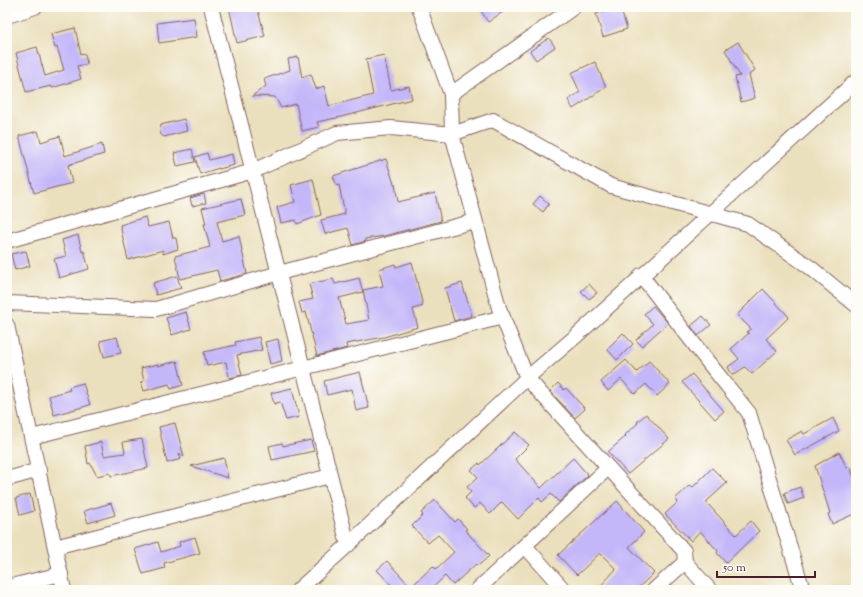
<svg xmlns="http://www.w3.org/2000/svg" width="863" height="597" font-family="'Sorts Mill Goudy',serif">
	<rect width="100%" height="100%" fill="#fdfcf7"/>
	<filter id="ink" filterUnits="userSpaceOnUse"><feTurbulence type="fractalNoise" baseFrequency=".025" numOctaves="2"/><feDisplacementMap in="SourceGraphic" scale="8" xChannelSelector="R" yChannelSelector="G"/><feConvolveMatrix kernelMatrix="1 2 1 2 8 2 1 2 1" color-interpolation-filters="sRGB"/></filter>
	<filter id="wash" filterUnits="userSpaceOnUse"><feTurbulence type="fractalNoise" baseFrequency=".012" numOctaves="4" result="noise"/><feDisplacementMap in="SourceGraphic" scale="16" xChannelSelector="R" yChannelSelector="G"/><feGaussianBlur stdDeviation="0.9" result="paint"/><feColorMatrix in="noise" values="0 0 0 0 0 0 0 0 0 0 0 0 0 0 0 0 0 1.4 0 .05"/><feComposite in="paint" operator="in"/></filter>
	<g filter="url(#wash)">
		<rect width="100%" height="100%" fill="#ebe0bd"/>
		<g id="blocks">
			<g fill="#c3b6f9">
				<path d="M229 7H257L265 36 237 43Z"/>
				<path d="M487 7H510L488 22 481 11Z"/>
				<path d="M616 7H620L627 29 603 37 596 14Z"/>
				<path d="M194 18 197 37 159 43 157 23Z"/>
				<path d="M75 28 81 55 85 54 87 64 77 66 81 79 52 88 51 86 26 92 16 53 37 47 45 76 64 70 57 47 55 48 51 34Z"/>
				<path d="M549 38 555 47 536 60 530 51Z"/>
				<path d="M738 42 755 70 749 75 755 98 741 102 735 77 740 76 725 50Z"/>
				<path d="M384 55 391 90 409 86 412 99 341 117 317 122 319 127 302 131 296 104 281 108 275 97 252 96 266 86 264 79 290 70 288 59 298 57 302 77 311 74 316 89 324 86 329 106 373 95 366 59Z"/>
				<path d="M595 62 606 87 573 109 568 100 580 92 571 73Z"/>
				<path d="M184 119 187 131 164 137 161 135 160 132 161 125Z"/>
				<path d="M38 131 41 142 60 136 65 156 102 144 104 154 68 165 72 183 34 193 19 136Z"/>
				<path d="M192 149 195 162 177 166 174 153Z"/>
				<path d="M207 153 209 160 232 154 234 165 219 169V168L200 174 195 157Z"/>
				<path d="M386 159 394 184H395L398 202 435 193 441 221 384 236 365 239 366 241 353 245 348 228 325 234 321 220 345 214 339 185 337 186 333 176Z"/>
				<path d="M313 179 321 215 297 224 296 220 281 223 277 207 295 202 291 185Z"/>
				<path d="M204 194 206 203 192 206 190 198Z"/>
				<path d="M540 196 549 204 543 212 533 204Z"/>
				<path d="M241 199 245 215 217 222 222 241 239 236 247 274 220 281 217 270 180 279 175 256 210 247 204 224H206L202 208Z"/>
				<path d="M145 217 148 227 169 222 173 238H176L178 249 163 254V250L128 260 120 225Z"/>
				<path d="M78 235 82 252 84 251 89 269 59 278 54 259 66 256 62 240Z"/>
				<path d="M26 251 30 266 15 270 11 254Z"/>
				<path d="M412 262 423 306 413 309 418 327 384 337 346 344 347 348 317 356 306 312 302 313 299 302 313 299 309 284 333 279 335 284 359 278 363 292 339 298 346 324 369 320 363 290 383 286 379 269 395 264 396 267Z"/>
				<path d="M177 276 181 288 156 295 153 283Z"/>
				<path d="M462 283 472 316 454 321 445 288Z"/>
				<path d="M589 284 597 293 589 299 581 291Z"/>
				<path d="M763 289 789 317 766 339 777 351 752 374 745 367 736 373 732 374 730 371 728 367 739 359 731 349 749 333 747 332 751 329 737 315Z"/>
				<path d="M653 306 668 323 642 346 636 340 653 324 644 314Z"/>
				<path d="M186 312 191 329 172 335 166 318Z"/>
				<path d="M703 316 711 325 698 336 691 326Z"/>
				<path d="M623 333 633 344 617 360 607 349Z"/>
				<path d="M117 337 121 353 104 357 100 341Z"/>
				<path d="M259 337 262 350 237 355 242 375 229 378 226 362 207 366 204 352 236 345 235 342Z"/>
				<path d="M278 339 282 361 270 364 265 342Z"/>
				<path d="M626 360 637 372 649 361 670 384 657 396 646 384 635 394 621 379 608 391 601 382Z"/>
				<path d="M177 361 183 385 171 389 169 384 144 391 141 382 144 381 141 368 158 364V366Z"/>
				<path d="M360 372 369 408 356 411 352 389 327 395 324 381Z"/>
				<path d="M692 374 724 411 715 419 682 382Z"/>
				<path d="M83 383 90 405 54 415 49 396 70 390 69 387Z"/>
				<path d="M558 383 564 390 566 388 585 409 575 418 550 391Z"/>
				<path d="M292 388 299 417 286 420 280 402 274 404 271 393Z"/>
				<path d="M646 414 669 439 628 474 608 452 626 436 625 435 638 423 637 422Z"/>
				<path d="M833 418 839 431 795 455 786 440 802 431 804 434Z"/>
				<path d="M175 423 184 457 179 453 181 459 167 463 159 427Z"/>
				<path d="M515 432 529 445 515 459 541 488 573 458 588 475 559 502 551 494 542 502 539 498 518 519 502 502 490 514 480 503 474 508 465 498 471 492 467 487 478 477 471 470 479 463 480 465Z"/>
				<path d="M142 439 148 468 111 476 110 473 97 476 90 463 88 464 85 446 101 442 104 456 125 453 123 442Z"/>
				<path d="M311 440 314 451 272 460 269 446 282 443 283 446Z"/>
				<path d="M839 452 847 468 850 467 856 482V513L832 524 828 514 830 513 815 466Z"/>
				<path d="M224 458 228 478 191 466Z"/>
				<path d="M712 468 727 483 706 502 736 535 751 521 759 531 726 563 717 553 718 551 700 531 691 541 665 514 678 502 675 499 690 485 693 487Z"/>
				<path d="M800 487 804 498 788 504 784 493Z"/>
				<path d="M30 494 34 511 20 515 16 498Z"/>
				<path d="M435 500 455 522 458 519 467 529 465 530 489 556 478 566 476 564 453 585 445 576 430 590H396L377 570 387 561 411 587 433 566 436 569 454 552 438 535 428 543 412 526 423 515 421 513Z"/>
				<path d="M617 501 644 532 629 547 654 573 636 590H597L616 569 600 553 577 575 558 555Z"/>
				<path d="M111 503 115 515 88 523 84 511Z"/>
				<path d="M195 537 200 553 164 563 165 568 143 574 135 549 158 542 161 552 180 546 179 542Z"/>
			</g>
		</g>
	</g>
	<g filter="url(#ink)">
		<use href="#blocks" fill-opacity="0" stroke="#82635e" stroke-width="1"/>
		<g fill="none" stroke-linecap="round" stroke-linejoin="round">
			<g stroke="#82635e" stroke-width="16">
				<g id="minor">
					<path d="M211 7 348 545"/>
					<path d="M419 7 451 94 452 134 499 308 527 378 684 551 685 562 710 590"/>
					<path d="M7 16 35 7"/>
					<path d="M451 94 574 7"/>
					<path d="M7 241 253 171 337 133 391 128 452 134 493 120 611 186 748 224 811 268 856 305"/>
					<path d="M641 275 708 362 749 413 803 590"/>
					<path d="M7 303 156 309 279 273 475 221"/>
					<path d="M7 325 64 590"/>
					<path d="M32 437 503 317"/>
					<path d="M7 479 39 470"/>
					<path d="M525 546 564 590"/>
					<path d="M55 547 330 476"/>
					<path d="M7 587 61 574"/>
					<path d="M298 590 348 545 527 378 575 337 856 81"/>
					<path d="M477 590 608 468"/>
					<path d="M654 590 685 562"/>
				</g>
			</g>
			<use href="#minor" stroke="#fff" stroke-width="14"/>
		</g>
	</g>
	<rect width="863" height="597" fill="none" stroke="#fdfcf7" stroke-width="24"/>
	<path d="M717 571v6h98v-6" fill="none" stroke="#4a1f2b" stroke-width="2"/>
	<text x="723" y="571" font-size="12" fill="#4a1f2b" stroke="#fdfcf7" stroke-width="3" paint-order="stroke">50 m</text>
</svg>
